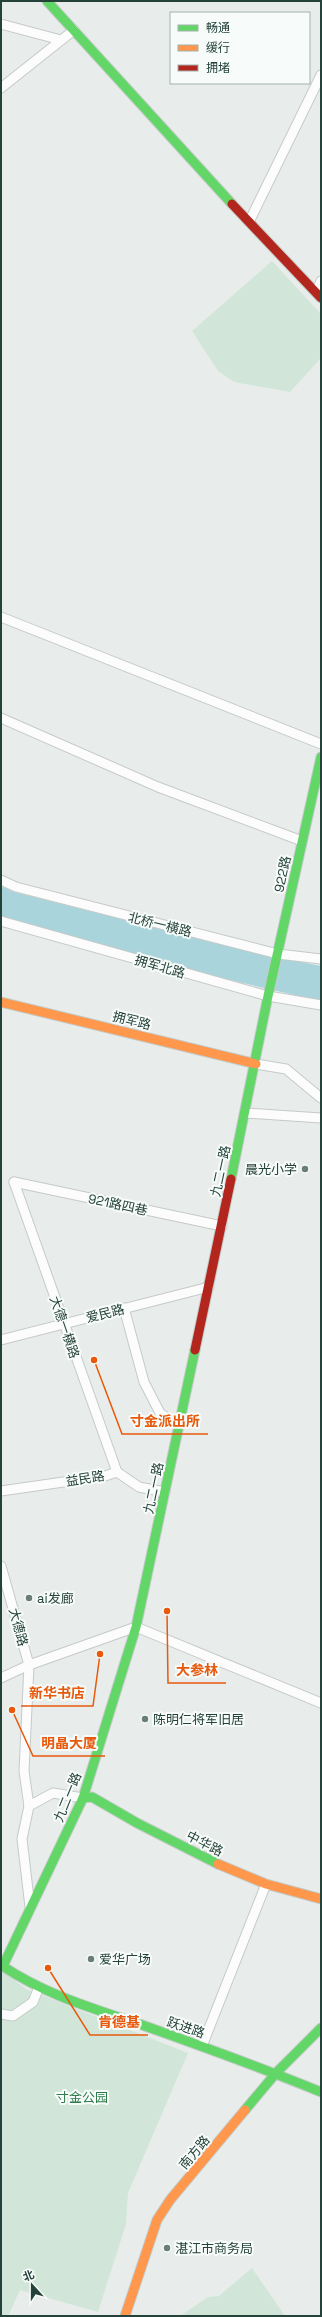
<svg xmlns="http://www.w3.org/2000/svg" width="322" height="2317" font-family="'Space Grotesk','Noto Sans SC',sans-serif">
	<rect width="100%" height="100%" fill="#e8edeb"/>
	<g fill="#d1e6d8">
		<path d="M272 261 321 314V358L290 392 234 382 218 371 192 331Z"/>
		<path d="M1 1970 26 1989 188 2053 128 2193 126 2224 98 2312 20 2290 8 2316H1Z"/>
		<path d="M252 2268 285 2316H180L208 2297 219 2296Z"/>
	</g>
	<path fill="#a9d4db" d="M1 886 14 892 256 953 321 966V1001L190 971 1 917Z"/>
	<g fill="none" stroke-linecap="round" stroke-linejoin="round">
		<g stroke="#c5cac8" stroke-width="11">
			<g id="street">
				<path d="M1 24 61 40"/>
				<path d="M1 88 74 30"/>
				<path d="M249 222 321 75"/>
				<path d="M316 292 321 281"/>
				<path d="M1 617 321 744"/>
				<path d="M1 718 158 787 302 841"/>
				<path d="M1 880 16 887 278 954 321 959"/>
				<path d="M1 921 268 996 321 1005"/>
				<path d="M256 1064 286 1069 321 1098"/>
				<path d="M246 1113 321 1118"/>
				<path d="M14 1182 117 1472"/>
				<path d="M14 1182 222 1226"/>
				<path d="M124 1308 144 1382 160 1413 179 1426"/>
				<path d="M1 1340 209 1287"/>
				<path d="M1 1491 105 1476 117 1472 139 1487 165 1492"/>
				<path d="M1 1566 29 1665 24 1771 29 1806"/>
				<path d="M1 1678 29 1665 136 1627 321 1703"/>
				<path d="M30 1907 22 1839 29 1806 53 1793 83 1798"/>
				<path d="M1 2014 13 2016 33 2002 39 1987"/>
				<path d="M202 2046 266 1884"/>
			</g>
		</g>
		<g stroke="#c3cbc8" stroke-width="11">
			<g id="fast">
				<path d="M47 1 232 204"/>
				<path d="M231 1179 268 996 321 757"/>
				<path d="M83 1798 136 1627 195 1350"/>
				<path d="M1 1965C45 1995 95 2009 145 2026 204 2047 263 2068 321 2092"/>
				<path d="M3 1966 83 1798 92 1797 137 1823 218 1864"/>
				<path d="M245 2110 276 2073 321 2028"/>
			</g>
		</g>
		<g stroke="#c3cbc8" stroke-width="11">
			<g id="slow">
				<path d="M1 1002 256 1064"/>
				<path d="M218 1864 266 1884 321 1899"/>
				<path d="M125 2316 157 2220 170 2200 245 2110"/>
			</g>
		</g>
		<g stroke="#c3cbc8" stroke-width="11">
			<g id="jam">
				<path d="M232 204 321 298"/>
				<path d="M195 1350 231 1179"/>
			</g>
		</g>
		<use href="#street" stroke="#fcfcfc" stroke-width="9"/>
		<use href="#fast" stroke="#63d668" stroke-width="9"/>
		<use href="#slow" stroke="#ff974d" stroke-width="9"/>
		<use href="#jam" stroke="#b3261e" stroke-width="9"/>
	</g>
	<g fill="#697e78" stroke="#f7fbf9" stroke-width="1.5">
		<circle cx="305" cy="1169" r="4"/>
		<circle cx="29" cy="1598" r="4"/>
		<circle cx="145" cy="1719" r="4"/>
		<circle cx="91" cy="1959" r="4"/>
		<circle cx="167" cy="2248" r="4"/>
	</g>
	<g text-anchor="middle" stroke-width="4" stroke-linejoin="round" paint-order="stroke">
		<g font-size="13" fill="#24423a" stroke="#f7fbf9">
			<text transform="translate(282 874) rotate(-78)" y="5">922路</text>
			<text transform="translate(160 924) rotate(14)" y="5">北桥一横路</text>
			<text transform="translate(160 966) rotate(16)" y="5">拥军北路</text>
			<text transform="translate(132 1020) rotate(14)" y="5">拥军路</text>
			<text transform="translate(220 1171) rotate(-78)" y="5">九二一路</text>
			<text transform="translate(118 1204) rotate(12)" y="5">921路四巷</text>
			<text transform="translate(105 1313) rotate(-14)" y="5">爱民路</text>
			<text transform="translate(65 1327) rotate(71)" y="5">大德一横路</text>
			<text transform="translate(85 1478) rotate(-9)" y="5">益民路</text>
			<text transform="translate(153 1488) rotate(-78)" y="5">九二一路</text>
			<text transform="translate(19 1627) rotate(75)" y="5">大德路</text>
			<text transform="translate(67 1797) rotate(-68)" y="5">九二一路</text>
			<text transform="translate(205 1843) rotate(27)" y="5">中华路</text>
			<text transform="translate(186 2027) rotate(19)" y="5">跃进路</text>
			<text transform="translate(194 2152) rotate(-50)" y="5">南方路</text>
		</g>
		<g font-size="13" fill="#24423a" stroke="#f7fbf9" text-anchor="start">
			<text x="297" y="1174" text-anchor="end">晨光小学</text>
			<text x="37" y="1603">ai发廊</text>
			<text x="153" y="1724">陈明仁将军旧居</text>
			<text x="99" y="1964">爱华广场</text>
			<text x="175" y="2253">湛江市商务局</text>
		</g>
		<g font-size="13" fill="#2d7a4b" stroke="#f7fbf9">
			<text x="82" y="2102">寸金公园</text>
		</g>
	</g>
	<path fill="none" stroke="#e8590c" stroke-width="1.5" d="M94 1360L122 1434H208M167 1611L168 1683H226M100 1654L93 1706H21M12 1710L33 1756H105M48 1968L90 2035H148"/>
	<g fill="#e8590c" stroke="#f7fbf9" stroke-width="1.5">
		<circle cx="94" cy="1360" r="4"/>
		<circle cx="167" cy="1611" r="4"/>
		<circle cx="100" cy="1654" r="4"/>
		<circle cx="12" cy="1710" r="4"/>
		<circle cx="48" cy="1968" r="4"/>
	</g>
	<g font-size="14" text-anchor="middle" font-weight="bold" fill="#e8590c" stroke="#f7fbf9" stroke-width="4" stroke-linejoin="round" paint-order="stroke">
		<text x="165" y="1426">寸金派出所</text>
		<text x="197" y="1675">大参林</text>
		<text x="57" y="1698">新华书店</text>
		<text x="69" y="1748">明晶大厦</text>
		<text x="119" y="2027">肯德基</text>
	</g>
	<rect width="322" height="2317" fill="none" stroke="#24423a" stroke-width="4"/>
	<rect x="170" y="12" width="140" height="72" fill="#f7fbf9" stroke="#a3b1ad"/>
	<rect x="178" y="25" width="20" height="6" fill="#63d668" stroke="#a3b1ad"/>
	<text x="206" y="32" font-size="12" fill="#24423a">畅通</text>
	<rect x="178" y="45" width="20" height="6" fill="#ff974d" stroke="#a3b1ad"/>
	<text x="206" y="52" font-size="12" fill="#24423a">缓行</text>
	<rect x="178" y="65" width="20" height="6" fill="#b3261e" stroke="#a3b1ad"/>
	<text x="206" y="72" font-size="12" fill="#24423a">拥堵</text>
	<g transform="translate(32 2285) rotate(339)" stroke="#f7fbf9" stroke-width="3" paint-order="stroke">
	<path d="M0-3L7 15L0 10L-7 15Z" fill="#24423a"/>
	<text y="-6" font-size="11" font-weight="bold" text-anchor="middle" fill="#24423a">北</text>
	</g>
</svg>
